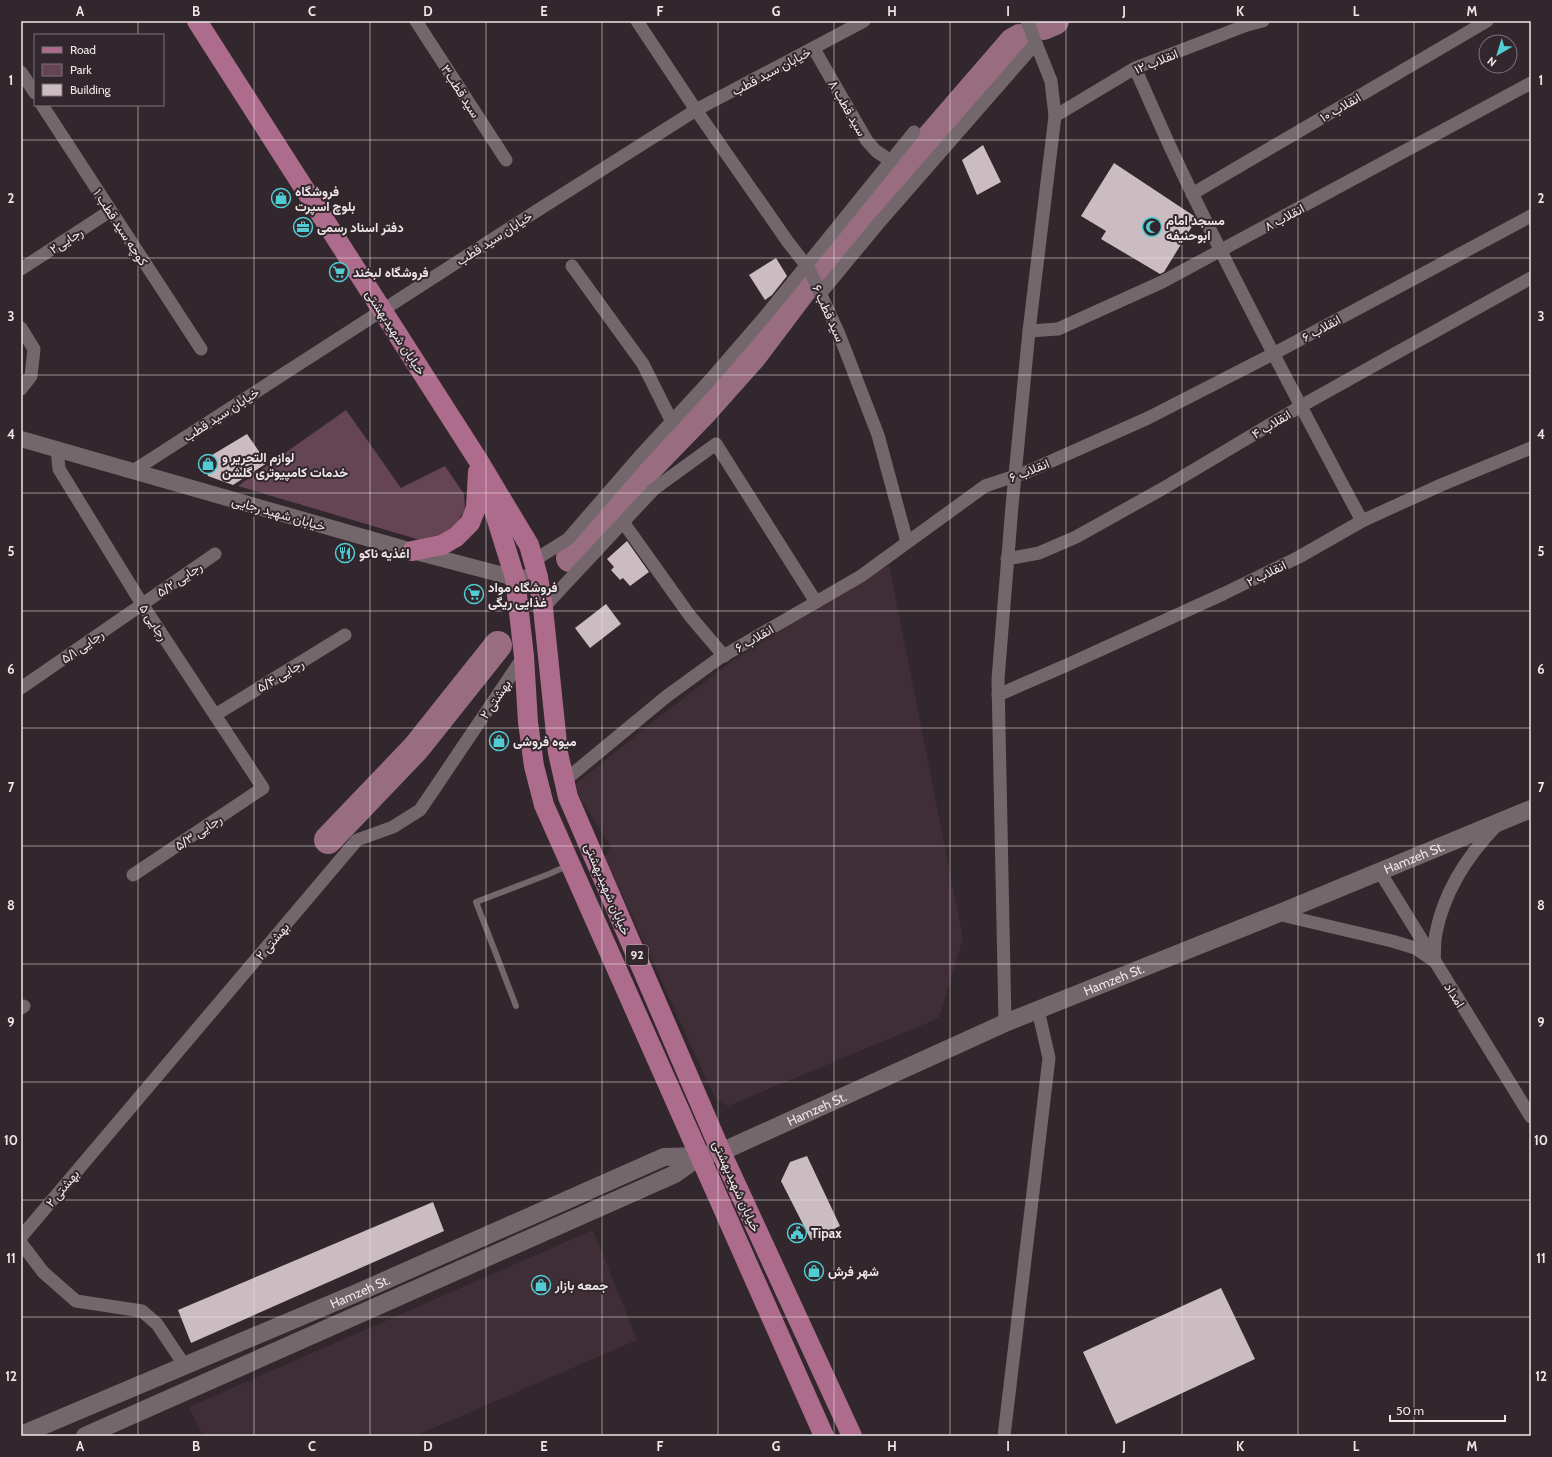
<svg xmlns="http://www.w3.org/2000/svg" width="1552" height="1457" font-family="Cabin,Vazirmatn,sans-serif">
	<rect width="100%" height="100%" fill="#32272c"/>
	<g fill="#3f2e36">
		<path d="M889 565 963 938 939 1018 728 1106 716 1100 605 857 611 846 581 800 576 784 646 727 733 660Z"/>
		<path d="M593 1230 637 1340 415 1436H203L189 1407Z"/>
	</g>
	<path fill="#654553" d="M346 410 401 488 445 466 464 494 465 508 459 520 449 531 437 540H420L238 486Z"/>
	<g fill="none" stroke-linecap="round" stroke-linejoin="round">
		<g stroke="#986d80" stroke-width="28">
			<path d="M1043 26 1055 21"/>
			<path d="M821 267 840 242 1013 42 1020 38"/>
			<path d="M570 558 634 483 703 412 752 357 804 288"/>
			<path d="M328 840 416 748 498 645"/>
		</g>
	</g>
	<g fill="#cbbcc2">
		<path d="M983 145 1001 182 977 195 962 160Z"/>
		<path d="M1114 163 1194 216 1196 220 1164 272 1160 274 1101 239 1106 231 1081 216Z"/>
		<path d="M776 258 787 276 772 295 765 300 749 275Z"/>
		<path d="M247 434 267 463 233 485 208 476 202 461Z"/>
		<path d="M627 541 649 572 630 586 623 578 620 580 611 570 614 567 607 559Z"/>
		<path d="M606 604 621 624 590 648 575 628Z"/>
		<path d="M807 1156 840 1226 811 1240 781 1181 790 1162Z"/>
		<path d="M433 1202 444 1231 191 1343 178 1310Z"/>
		<path d="M1221 1288 1255 1359 1116 1424 1083 1352Z"/>
	</g>
	<g fill="none" stroke-linecap="round" stroke-linejoin="round">
		<path stroke="#74676c" stroke-width="6" d="M516 1006 476 902 549 874 569 865"/>
		<g stroke="#74676c" stroke-width="13">
			<path d="M416 21 506 160"/>
			<path d="M637 21 696 110 788 242 809 269 839 334 878 435 907 542"/>
			<path d="M814 49 867 141 876 151 891 161"/>
			<path d="M1135 68C1154 111 1172 153 1193 195 1247 305 1304 413 1362 521"/>
			<path d="M21 72 35 93"/>
			<path d="M42 105 201 349"/>
			<path d="M1055 116 1135 68 1247 25 1263 21"/>
			<path d="M1192 194 1487 21"/>
			<path d="M572 266 643 364 672 422"/>
			<path d="M21 269 110 211"/>
			<path d="M820 294 878 224 1036 43"/>
			<path d="M21 328 34 349 31 376 21 389"/>
			<path d="M1029 331 1058 329 1162 282 1531 83"/>
			<path d="M57 449 59 469 142 604 263 788 133 875"/>
			<path d="M133 471 538 210 696 110 864 21"/>
			<path d="M623 522 690 616 724 656"/>
			<path d="M1007 559 1039 553 1076 537 1162 489 1301 406 1531 278"/>
			<path d="M533 561 568 539 639 457 711 379 767 314 914 132"/>
			<path d="M543 608 654 489 716 444 816 602"/>
			<path d="M21 688 215 554"/>
			<path d="M998 695 1067 665 1223 594 1299 557 1362 521 1441 485 1531 448"/>
			<path d="M215 715 345 635"/>
			<path d="M564 781 667 696 718 659 861 576 985 486 1027 472 1148 418 1273 354 1531 216"/>
			<path d="M1380 872 1531 1117"/>
			<path d="M1277 914 1392 941 1415 948 1434 961C1435 952 1434 942 1436 933 1444 892 1468 855 1497 825"/>
			<path d="M21 1008 24 1006"/>
			<path d="M1005 1023 998 679 1012 506 1029 331 1055 116 1051 81 1027 21"/>
			<path d="M21 1237 357 840 393 827 420 810 524 656"/>
			<path d="M21 1243 43 1272 76 1301 142 1311 157 1324 185 1366"/>
			<path d="M1004 1436 1049 1058 1038 1010"/>
		</g>
		<path stroke="#74676c" stroke-width="16" d="M21 439 412 551 515 578 538 577"/>
		<g stroke="#74676c" stroke-width="18">
			<path id="s1" d="M21 1435 359 1292 664 1157 700 1156 721 1152 1005 1023 1277 914 1531 809"/>
			<path d="M85 1436 675 1174 700 1156"/>
		</g>
		<g stroke="#ae6c8c" stroke-width="20">
			<path d="M197 21 478 460 529 545 538 577 543 608 558 753 568 797 721 1152 852 1436"/>
			<path d="M488 491 515 578 524 656 528 722 534 766 544 805 824 1436"/>
			<path d="M412 551 442 545 456 537 470 523 476 508 478 472"/>
		</g>
	</g>
	<path fill="none" stroke="#eee6e9" stroke-width="1" stroke-opacity="0.55" d="M138 21V35M254 21V1436M370 21V1436M486 21V1436M602 21V1436M718 21V1436M834 21V1436M950 21V1436M1066 21V1436M1182 21V1436M1298 21V1436M1414 21V1436M138 105V1436M21 140H1531M21 258H1531M21 375H1531M21 493H1531M21 611H1531M21 728H1531M21 846H1531M21 964H1531M21 1082H1531M21 1200H1531M21 1317H1531"/>
	<defs>
		<g id="shop-ring" transform="scale(1)"><circle r="9.5" fill="#32272c" stroke="#51ccd3" stroke-width="1.5"/><path d="M-5-2.5h2.3a2.7 3.5 0 0 1 5.4 0H5L5.5 6h-11ZM-1.5-2.5h3a1.5 2.3 0 0 0-3 0Z" fill="#51ccd3"/></g>
		<g id="office-ring" transform="scale(1)"><circle r="9.5" fill="#32272c" stroke="#51ccd3" stroke-width="1.5"/><path d="M-6-3h4V-5.5h4V-3h4V5H-6ZM-1-4.5V-3h2v-1.5ZM-6 0V1H6V0Z" fill="#51ccd3"/></g>
		<g id="mosque-ring" transform="scale(1)"><circle r="9.5" fill="#32272c" stroke="#51ccd3" stroke-width="1.5"/><path d="M3.5-4.9A6 6 0 1 0 3.5 4.9A5 5 0 1 1 3.5-4.9Z" fill="#51ccd3"/></g>
		<g id="supermarket-ring" transform="scale(1)"><circle r="9.5" fill="#32272c" stroke="#51ccd3" stroke-width="1.5"/><path d="M-6-5.5h2.5l.6 2H6L4.5 2H-2.5L-4.4-4H-6ZM-1.5 3.2a1.3 1.3 0 1 0 .1 0ZM3 3.2a1.3 1.3 0 1 0 .1 0Z" fill="#51ccd3"/></g>
		<g id="restaurant-ring" transform="scale(1)"><circle r="9.5" fill="#32272c" stroke="#51ccd3" stroke-width="1.5"/><path d="M-5-6h1v4h1v-4h1v4h1v-4h1v5L-1.5 .5V6h-2V.5L-5-1ZM5-6V6H3V1.5H1.5Q1.5-4 5-6Z" fill="#51ccd3"/></g>
		<g id="civic-ring" transform="scale(1)"><circle r="9.5" fill="#32272c" stroke="#51ccd3" stroke-width="1.5"/><path d="M-.6-6.5H3V-4.5H.6V-3L4-1V1h2V6H-6V1h2V-1L-.6-3ZM-1.2 2.5V6h2.4V2.5Z" fill="#51ccd3"/></g>
	</defs>
	<g fill-rule="evenodd">
		<use href="#shop-ring" x="281" y="198"/>
		<use href="#office-ring" x="303" y="227"/>
		<use href="#mosque-ring" x="1152" y="227"/>
		<use href="#supermarket-ring" x="339" y="272"/>
		<use href="#shop-ring" x="208" y="464"/>
		<use href="#restaurant-ring" x="345" y="553"/>
		<use href="#supermarket-ring" x="474" y="594"/>
		<use href="#shop-ring" x="499" y="741"/>
		<use href="#civic-ring" x="797" y="1233"/>
		<use href="#shop-ring" x="814" y="1271"/>
		<use href="#shop-ring" x="541" y="1285"/>
	</g>
	<g text-anchor="middle" stroke-width="4" stroke-linejoin="round" paint-order="stroke">
		<rect fill="#32272c" stroke="#b6adb0" stroke-width="1" x="626" y="945" width="22" height="20" rx="3"/>
		<g font-size="12" font-weight="bold" fill="#eee6e9">
			<text x="637" y="959">92</text>
		</g>
		<g font-size="13" fill="#eee6e9" stroke="#32272c">
			<text transform="translate(1156 61) rotate(-22)" y="5">انقلاب ۱۲</text>
			<text transform="translate(771 71) rotate(-28)" y="5">خیابان سید قطب</text>
			<text transform="translate(461 91) rotate(57)" y="5">سید قطب۳</text>
			<text transform="translate(1340 107) rotate(-30)" y="5">انقلاب ۱۰</text>
			<text transform="translate(848 108) rotate(60)" y="5">سید قطب ۸</text>
			<text transform="translate(1284 217) rotate(-28)" y="5">انقلاب ۸</text>
			<text transform="translate(121 227) rotate(57)" y="5">کوچه سید قطب ۱</text>
			<text transform="translate(494 238) rotate(-33)" y="5">خیابان سید قطب</text>
			<text transform="translate(66 240) rotate(-33)" y="5">رجایی۲</text>
			<text transform="translate(829 313) rotate(66)" y="5">سید قطب ۶</text>
			<text transform="translate(1321 328) rotate(-28)" y="5">انقلاب ۶</text>
			<text transform="translate(396 332) rotate(57)" y="5">خیابان شهیدبهشتی</text>
			<text transform="translate(221 414) rotate(-33)" y="5">خیابان سید قطب</text>
			<text transform="translate(1271 424) rotate(-31)" y="5">انقلاب ۴</text>
			<text transform="translate(1029 470) rotate(-22)" y="5">انقلاب ۶</text>
			<text transform="translate(279 513) rotate(16)" y="5">خیابان شهید رجایی</text>
			<text transform="translate(1266 573) rotate(-26)" y="5">انقلاب ۲</text>
			<text transform="translate(179 579) rotate(-34)" y="5">رجایی ۵/۲</text>
			<text transform="translate(154 622) rotate(57)" y="5">رجایی ۵</text>
			<text transform="translate(754 638) rotate(-30)" y="5">انقلاب ۶</text>
			<text transform="translate(82 646) rotate(-35)" y="5">رجایی ۵/۱</text>
			<text transform="translate(280 675) rotate(-31)" y="5">رجایی ۵/۴</text>
			<text transform="translate(495 699) rotate(-56)" y="5">بهشتی ۲</text>
			<text transform="translate(198 832) rotate(-34)" y="5">رجایی ۵/۳</text>
			<text dy="5" stroke="none"><textPath href="#s1" startOffset="1511">Hamzeh St.</textPath></text>
			<text transform="translate(608 889) rotate(67)" y="5">خیابان شهیدبهشتی</text>
			<text transform="translate(272 941) rotate(-50)" y="5">بهشتی ۲</text>
			<text dy="5" stroke="none"><textPath href="#s1" startOffset="1187">Hamzeh St.</textPath></text>
			<text transform="translate(1455 995) rotate(58)" y="5">امداد</text>
			<text dy="5" stroke="none"><textPath href="#s1" startOffset="863">Hamzeh St.</textPath></text>
			<text transform="translate(737 1186) rotate(66)" y="5">خیابان شهیدبهشتی</text>
			<text transform="translate(62 1188) rotate(-50)" y="5">بهشتی ۲</text>
			<text dy="5" stroke="none"><textPath href="#s1" startOffset="368">Hamzeh St.</textPath></text>
		</g>
		<g font-size="13" font-weight="bold" fill="#eee6e9" stroke="#32272c" text-anchor="start">
			<text x="295" y="196">فروشگاه<tspan x="295" dy="15">بلوچ اسپرت</tspan></text>
			<text x="1166" y="225">مسجد امام<tspan x="1166" dy="15">ابوحنیفه</tspan></text>
			<text x="317" y="232">دفتر اسناد رسمی</text>
			<text x="353" y="277">فروشگاه لبخند</text>
			<text x="222" y="462">لوازم التحریر و<tspan x="222" dy="15">خدمات کامپیوتری گلشن</tspan></text>
			<text x="359" y="558">اغذیه ناکو</text>
			<text x="488" y="592">فروشگاه مواد<tspan x="488" dy="15">غذایی ریگی</tspan></text>
			<text x="513" y="746">میوه فروشی</text>
			<text x="811" y="1238">Tipax</text>
			<text x="828" y="1276">شهر فرش</text>
			<text x="555" y="1290">جمعه بازار</text>
		</g>
	</g>
	<rect width="1552" height="1457" fill="none" stroke="#32272c" stroke-width="44"/>
	<rect x="34" y="34" width="130" height="72" fill="#32272c" stroke="#7d7378"/>
	<rect x="42" y="47" width="20" height="6" fill="#ae6c8c" stroke="#7d7378"/>
	<text x="70" y="54" font-size="12" fill="#eee6e9">Road</text>
	<rect x="42" y="64" width="20" height="12" fill="#654553" stroke="#7d7378"/>
	<text x="70" y="74" font-size="12" fill="#eee6e9">Park</text>
	<rect x="42" y="84" width="20" height="12" fill="#cbbcc2" stroke="#7d7378"/>
	<text x="70" y="94" font-size="12" fill="#eee6e9">Building</text>
	<g transform="translate(1498 54) rotate(218)"><circle r="19" fill="#32272c" stroke="#7d7378"/>
	<path d="M0-3L7 15L0 10L-7 15Z" fill="#51ccd3"/>
	<text y="-6" font-size="11" font-weight="bold" text-anchor="middle" fill="#eee6e9">N</text>
	</g>
	<path d="M1390 1415v6h115v-6" fill="none" stroke="#eee6e9" stroke-width="2"/>
	<text x="1396" y="1415" font-size="12" fill="#eee6e9" stroke="#32272c" stroke-width="3" paint-order="stroke">50 m</text>
	<rect x="22" y="22" width="1508" height="1413" fill="none" stroke="#eee6e9" stroke-width="1.5"/>
	<g font-size="13" text-anchor="middle" font-weight="bold" fill="#eee6e9">
		<text x="80" y="16">A</text>
		<text x="196" y="16">B</text>
		<text x="312" y="16">C</text>
		<text x="428" y="16">D</text>
		<text x="544" y="16">E</text>
		<text x="660" y="16">F</text>
		<text x="776" y="16">G</text>
		<text x="892" y="16">H</text>
		<text x="1008" y="16">I</text>
		<text x="1124" y="16">J</text>
		<text x="1240" y="16">K</text>
		<text x="1356" y="16">L</text>
		<text x="1472" y="16">M</text>
		<text x="11" y="85">1</text>
		<text x="1541" y="85">1</text>
		<text x="11" y="203">2</text>
		<text x="1541" y="203">2</text>
		<text x="11" y="321">3</text>
		<text x="1541" y="321">3</text>
		<text x="11" y="439">4</text>
		<text x="1541" y="439">4</text>
		<text x="11" y="556">5</text>
		<text x="1541" y="556">5</text>
		<text x="11" y="674">6</text>
		<text x="1541" y="674">6</text>
		<text x="11" y="792">7</text>
		<text x="1541" y="792">7</text>
		<text x="11" y="910">8</text>
		<text x="1541" y="910">8</text>
		<text x="11" y="1027">9</text>
		<text x="1541" y="1027">9</text>
		<text x="11" y="1145">10</text>
		<text x="1541" y="1145">10</text>
		<text x="11" y="1263">11</text>
		<text x="1541" y="1263">11</text>
		<text x="11" y="1381">12</text>
		<text x="1541" y="1381">12</text>
		<text x="80" y="1451">A</text>
		<text x="196" y="1451">B</text>
		<text x="312" y="1451">C</text>
		<text x="428" y="1451">D</text>
		<text x="544" y="1451">E</text>
		<text x="660" y="1451">F</text>
		<text x="776" y="1451">G</text>
		<text x="892" y="1451">H</text>
		<text x="1008" y="1451">I</text>
		<text x="1124" y="1451">J</text>
		<text x="1240" y="1451">K</text>
		<text x="1356" y="1451">L</text>
		<text x="1472" y="1451">M</text>
	</g>
</svg>
